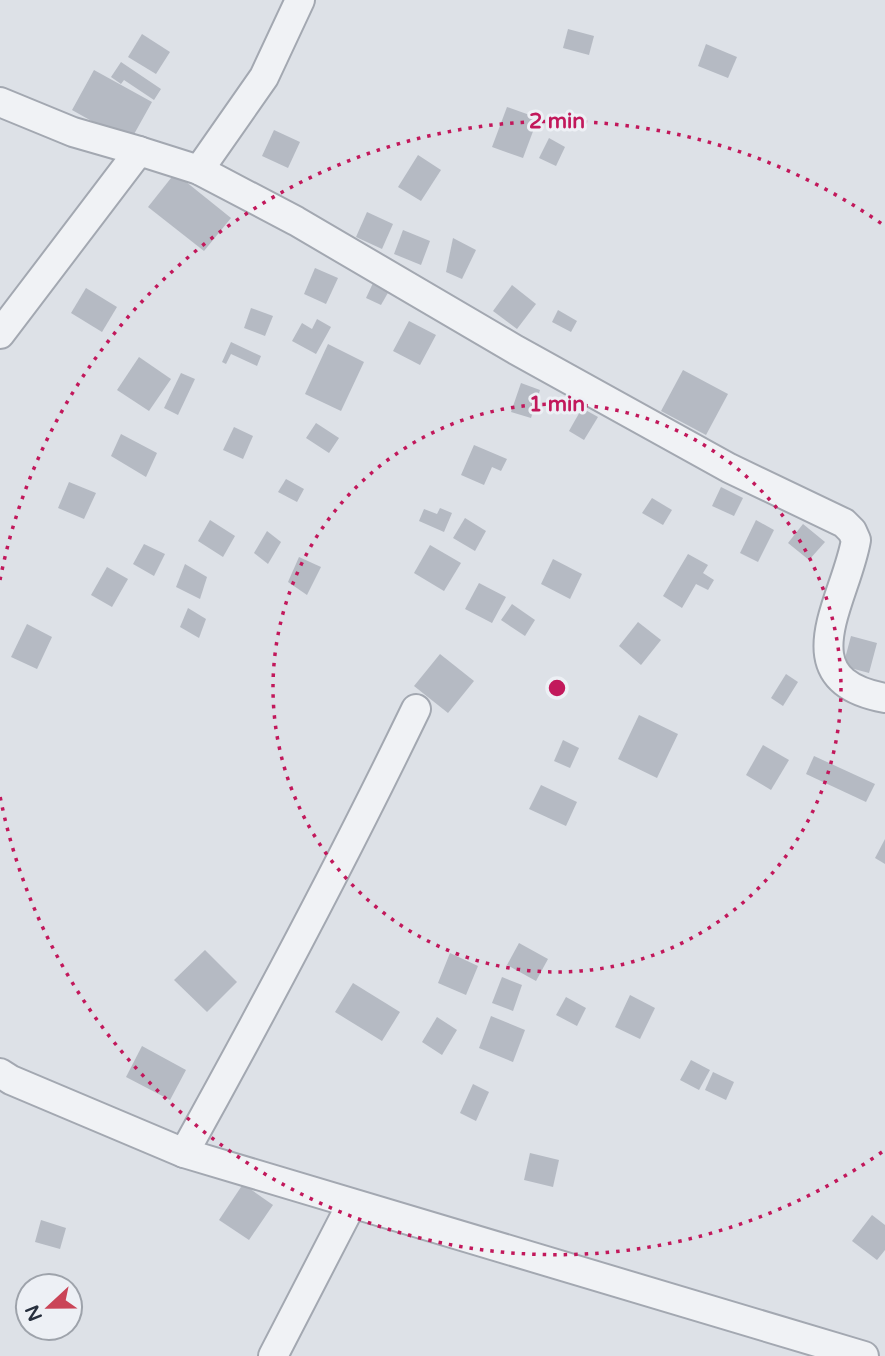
<svg xmlns="http://www.w3.org/2000/svg" width="885" height="1356" font-family="'Varela Round',sans-serif">
	<rect width="100%" height="100%" fill="#dde1e7"/>
	<g fill="#b5bac3">
		<path d="M568 29 594 36 589 55 563 48Z"/>
		<path d="M142 34 170 52 156 74 128 57Z"/>
		<path d="M706 44 737 57 728 78 698 66Z"/>
		<path d="M121 62 161 89 154 100 124 80 121 84 111 77Z"/>
		<path d="M94 70 152 102 133 136 122 130 113 133 72 110Z"/>
		<path d="M507 107 538 118 523 158 492 147Z"/>
		<path d="M274 130 300 142 288 168 262 156Z"/>
		<path d="M549 138 565 147 556 166 539 158Z"/>
		<path d="M418 155 441 170 421 201 398 187Z"/>
		<path d="M175 173 231 218 204 251 148 207Z"/>
		<path d="M367 212 393 224 382 249 356 237Z"/>
		<path d="M403 230 430 241 421 265 394 254Z"/>
		<path d="M453 238 476 250 462 279 446 272Z"/>
		<path d="M315 268 338 278 326 304 304 294Z"/>
		<path d="M373 283 389 291 381 305 366 298Z"/>
		<path d="M512 285 536 304 517 329 493 311Z"/>
		<path d="M86 288 117 307 102 332 71 313Z"/>
		<path d="M251 308 273 316 265 336 244 328Z"/>
		<path d="M558 310 577 321 571 332 552 322Z"/>
		<path d="M317 319 331 327 316 354 292 341 302 323 312 329Z"/>
		<path d="M409 321 436 335 420 365 393 351Z"/>
		<path d="M231 342 261 356 257 366 231 354 226 364 222 362Z"/>
		<path d="M328 344 364 362 341 411 305 394Z"/>
		<path d="M139 357 171 379 149 411 117 390Z"/>
		<path d="M683 370 728 394 706 435 661 411Z"/>
		<path d="M181 373 195 379 178 415 164 408Z"/>
		<path d="M521 383 540 390 531 418 511 412Z"/>
		<path d="M582 408 598 417 584 440 569 431Z"/>
		<path d="M316 423 339 438 329 453 306 438Z"/>
		<path d="M234 427 253 436 243 459 223 450Z"/>
		<path d="M121 434 157 453 146 477 111 456Z"/>
		<path d="M474 445 507 459 501 471 492 467 484 485 461 475Z"/>
		<path d="M286 479 304 489 297 502 278 492Z"/>
		<path d="M69 482 96 493 84 519 58 508Z"/>
		<path d="M721 487 743 498 734 516 712 506Z"/>
		<path d="M652 498 672 510 663 525 642 513Z"/>
		<path d="M440 508 452 513 444 532 419 521 424 509 437 514Z"/>
		<path d="M465 518 486 531 475 551 453 538Z"/>
		<path d="M210 520 235 536 223 557 198 541Z"/>
		<path d="M756 520 774 530 758 562 740 553Z"/>
		<path d="M803 524 825 542 809 560 788 543Z"/>
		<path d="M267 531 281 542 268 564 254 553Z"/>
		<path d="M144 544 165 554 154 576 133 564Z"/>
		<path d="M430 545 461 563 444 591 414 573Z"/>
		<path d="M688 554 708 565 703 573 714 580 708 590 696 584 682 608 663 596Z"/>
		<path d="M299 557 321 567 307 595 288 582Z"/>
		<path d="M553 559 582 574 570 599 541 584Z"/>
		<path d="M185 564 207 577 200 599 176 587Z"/>
		<path d="M107 567 128 579 112 607 91 595Z"/>
		<path d="M479 583 506 597 492 623 465 609Z"/>
		<path d="M512 604 535 620 525 636 501 620Z"/>
		<path d="M188 608 206 619 199 638 180 627Z"/>
		<path d="M638 622 661 640 641 665 619 646Z"/>
		<path d="M27 624 52 637 37 669 11 657Z"/>
		<path d="M851 636 877 643 869 673 843 666Z"/>
		<path d="M440 654 474 681 448 713 414 686Z"/>
		<path d="M786 674 798 682 783 706 771 698Z"/>
		<path d="M639 715 678 734 657 778 618 759Z"/>
		<path d="M563 740 579 748 570 768 554 761Z"/>
		<path d="M763 745 789 760 771 790 746 775Z"/>
		<path d="M814 756 875 784 866 802 806 774Z"/>
		<path d="M541 785 577 802 566 826 529 809Z"/>
		<path d="M885 839V864L875 858Z"/>
		<path d="M519 943 548 959 536 981 507 965Z"/>
		<path d="M205 950 237 982 207 1012 174 980Z"/>
		<path d="M450 953 478 966 466 995 438 983Z"/>
		<path d="M502 977 522 985 513 1011 492 1003Z"/>
		<path d="M353 983 400 1012 382 1041 335 1012Z"/>
		<path d="M630 995 655 1008 640 1039 615 1027Z"/>
		<path d="M566 997 586 1008 577 1026 556 1015Z"/>
		<path d="M491 1016 525 1030 513 1062 479 1048Z"/>
		<path d="M437 1017 457 1030 442 1055 422 1042Z"/>
		<path d="M142 1046 186 1070 170 1100 126 1077Z"/>
		<path d="M691 1060 710 1070 699 1090 680 1080Z"/>
		<path d="M713 1072 734 1082 726 1100 705 1090Z"/>
		<path d="M473 1084 489 1092 476 1121 460 1113Z"/>
		<path d="M530 1153 559 1160 553 1187 524 1180Z"/>
		<path d="M243 1184 273 1205 249 1240 219 1220Z"/>
		<path d="M872 1215 885 1225V1250L877 1260 852 1241Z"/>
		<path d="M41 1220 66 1228 60 1249 35 1242Z"/>
	</g>
	<g fill="none" stroke-linecap="round" stroke-linejoin="round">
		<g stroke="#a3a8b1" stroke-width="32">
			<g id="street">
				<path d="M0 102 73 132 139 151"/>
				<path d="M199 170 264 77 300 0"/>
				<path d="M0 334 139 151 199 170 296 221 516 350 729 468 844 523 852 531 856 540C846 600 785 680 885 698"/>
				<path d="M0 1073 11 1080 184 1153 864 1356"/>
				<path d="M184 1153C265 1007 343 860 416 709"/>
				<path d="M273 1356 351 1205"/>
			</g>
		</g>
		<use href="#street" stroke="#f0f2f5" stroke-width="28"/>
	</g>
	<g fill="none" stroke="#c2185b" stroke-width="3.5" stroke-dasharray="3.5 7">
		<circle cx="557" cy="688" r="284"/>
		<path d="M882 1152A567 567 0 0 1 0 796M0 580A567 567 0 0 1 882 224"/>
	</g>
	<circle cx="557" cy="688" r="10" fill="#c2185b" stroke="#edf0f5" stroke-width="3.5"/>
	<g font-size="21" text-anchor="middle" font-weight="bold" fill="#c2185b" stroke="#edf0f5" stroke-width="6" stroke-linejoin="round" paint-order="stroke">
		<text x="557" y="128">2 min</text>
		<text x="557" y="411">1 min</text>
	</g>
	<g transform="translate(49 1307) rotate(248)"><circle r="33" fill="#edf0f5" stroke="#9ea3ab" stroke-width="2"/>
	<path d="M0-5L12 26L0 18L-12 26Z" fill="#ca4457"/>
	<text y="-10" font-size="19" font-weight="bold" text-anchor="middle" fill="#272f3d">N</text>
	</g>
</svg>
